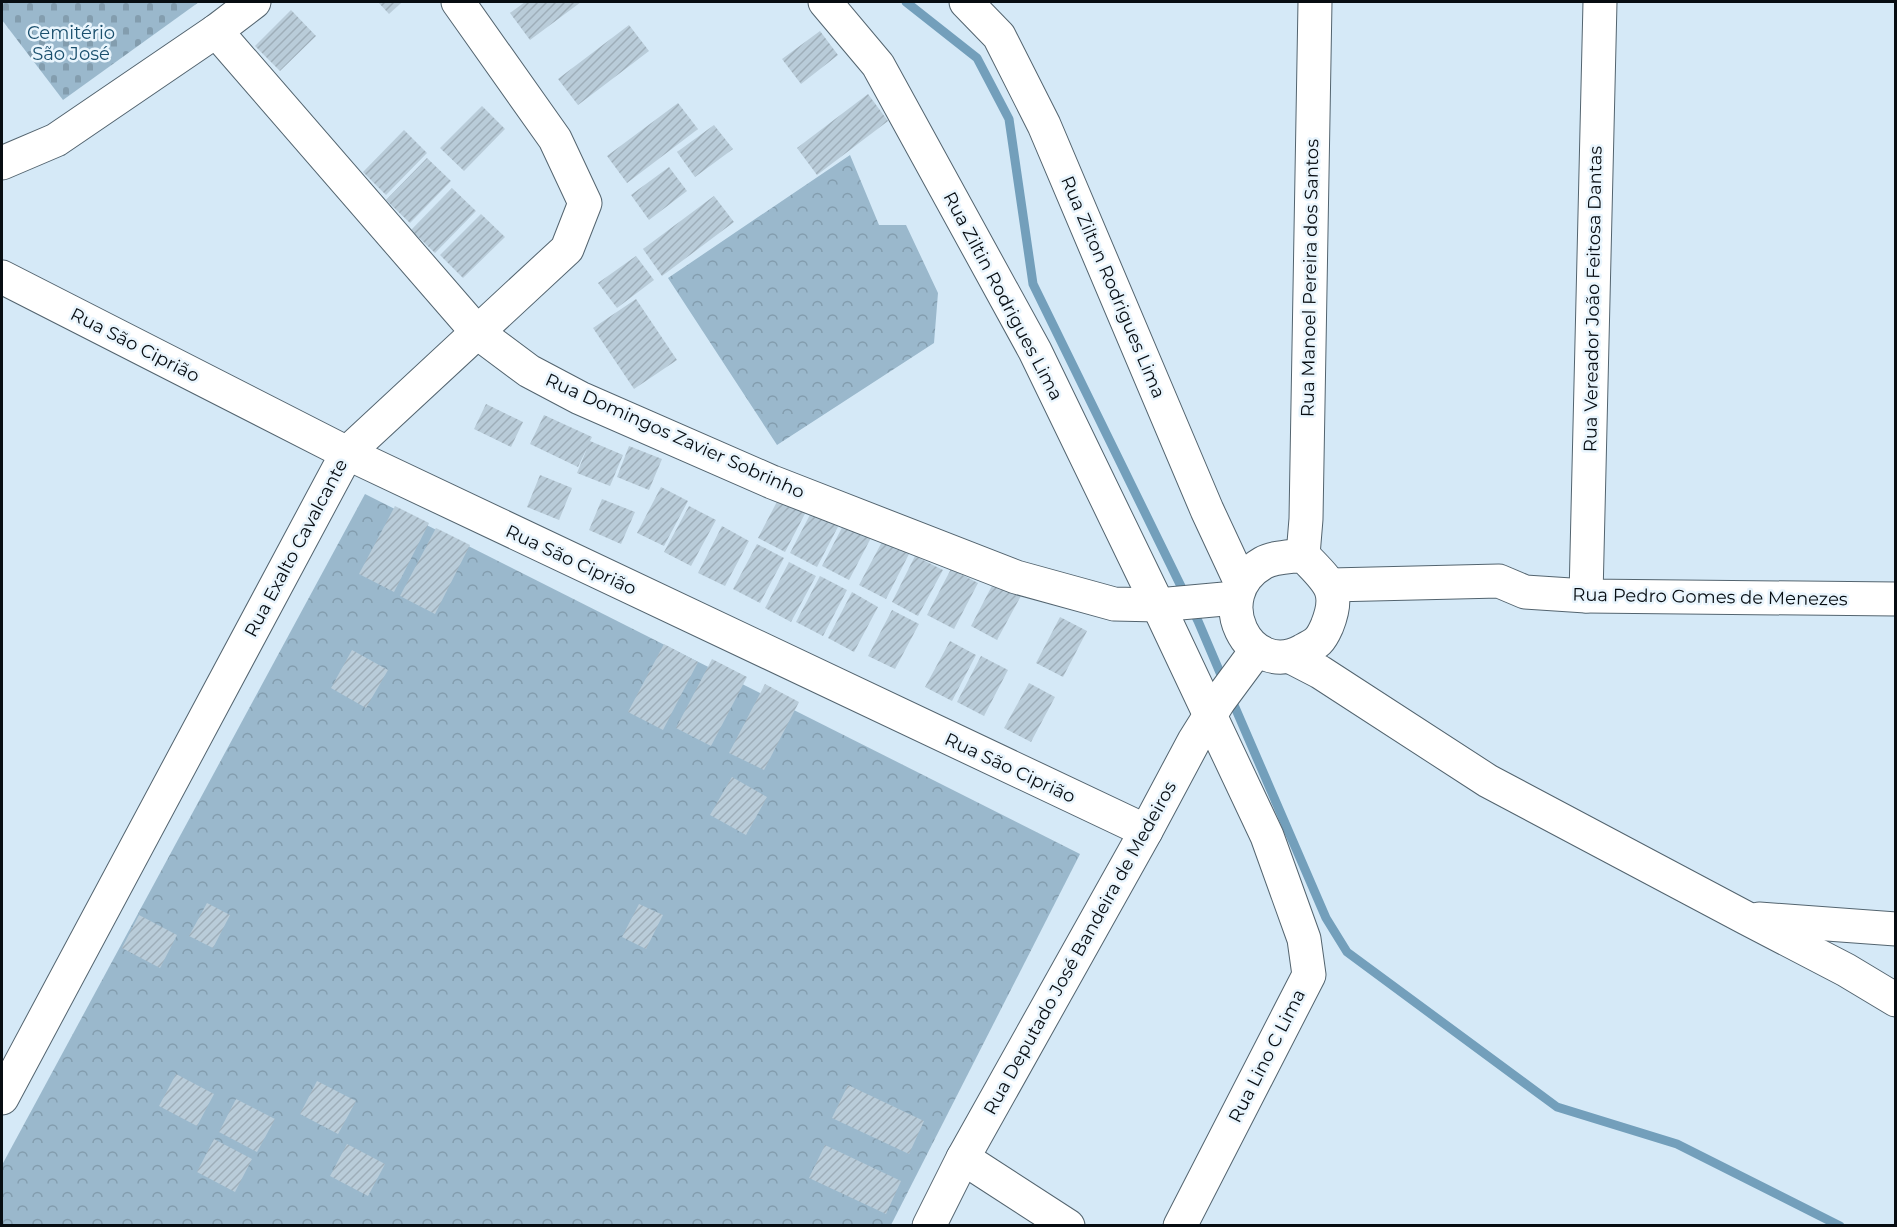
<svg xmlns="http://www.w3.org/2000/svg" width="1897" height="1227" font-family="Montserrat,sans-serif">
	<defs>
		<pattern id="forest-crowns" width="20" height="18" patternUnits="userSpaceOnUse" patternTransform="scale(1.5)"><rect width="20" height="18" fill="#9ab8cc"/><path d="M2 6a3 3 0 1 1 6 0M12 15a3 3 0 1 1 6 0" fill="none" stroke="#839dae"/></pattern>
		<pattern id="cemetery-stones" width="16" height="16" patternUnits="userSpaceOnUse" patternTransform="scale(1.5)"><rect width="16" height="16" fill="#9ab8cc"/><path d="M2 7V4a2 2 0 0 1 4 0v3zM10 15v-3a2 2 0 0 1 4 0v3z" fill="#839dae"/></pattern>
		<pattern id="building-hatch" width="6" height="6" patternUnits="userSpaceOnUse" patternTransform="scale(1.5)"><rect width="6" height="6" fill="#b9ccd9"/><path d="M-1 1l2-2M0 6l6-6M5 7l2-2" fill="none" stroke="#9eaeb9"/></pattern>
	</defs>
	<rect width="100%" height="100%" fill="#d5e9f7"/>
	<g fill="url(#forest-crowns)">
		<path d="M850 155 879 225H906L938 293 934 343 777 445 668 278Z"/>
		<path d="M365 494 1080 854 891 1225 2 1226V1165Z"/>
	</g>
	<path fill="url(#cemetery-stones)" d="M2 2H199L63 100 2 20Z"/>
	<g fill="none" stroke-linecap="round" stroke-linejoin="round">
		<g stroke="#739fbb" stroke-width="9">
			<path d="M906 2 977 58 1009 119 1033 284 1198 621 1224 682"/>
			<path d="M1231 698 1326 918 1347 952 1557 1107 1677 1144 1840 1226"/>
		</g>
	</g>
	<g fill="url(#building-hatch)">
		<path d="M378 2H402L389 14Z"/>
		<path d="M525 2H581L530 40 510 13Z"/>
		<path d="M291 10 316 36 280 71 255 46Z"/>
		<path d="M629 25 649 51 578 105 558 79Z"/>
		<path d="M820 31 838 55 801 84 782 59Z"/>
		<path d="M868 94 888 121 817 175 797 148Z"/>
		<path d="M678 103 698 129 627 183 607 156Z"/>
		<path d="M482 106 505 129 464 171 440 148Z"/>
		<path d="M714 125 733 149 695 177 677 152Z"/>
		<path d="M404 130 427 153 386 195 363 172Z"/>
		<path d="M427 158 451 181 410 223 386 200Z"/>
		<path d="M669 167 687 191 649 220 631 195Z"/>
		<path d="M452 188 476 211 435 253 411 230Z"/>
		<path d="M714 196 734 222 662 276 643 249Z"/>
		<path d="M481 214 505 237 463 278 440 255Z"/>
		<path d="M636 256 654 280 617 308 598 283Z"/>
		<path d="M636 299 677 360 634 389 593 328Z"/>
		<path d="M486 404 523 422 511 447 474 429Z"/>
		<path d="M544 415 592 437 590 441 623 455 610 486 577 473 588 446 578 467 530 444Z"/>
		<path d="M629 446 662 459 649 490 617 477Z"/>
		<path d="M540 475 572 488 559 520 527 507Z"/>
		<path d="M661 487 688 501 664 546 637 533Z"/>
		<path d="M782 492 809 506 785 552 758 538Z"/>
		<path d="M602 499 635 512 621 544 589 530Z"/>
		<path d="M395 506 429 523 394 592 359 574Z"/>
		<path d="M689 506 716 520 691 566 664 552Z"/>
		<path d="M814 507 841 521 817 567 790 553Z"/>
		<path d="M846 520 873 534 849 580 822 566Z"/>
		<path d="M722 526 749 541 725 586 698 573Z"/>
		<path d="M436 528 470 545 435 614 400 596Z"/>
		<path d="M883 540 909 554 886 599 859 585Z"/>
		<path d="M757 544 784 558 760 603 733 589Z"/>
		<path d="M915 556 943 570 918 616 892 602Z"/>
		<path d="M789 562 816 576 791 622 765 608Z"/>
		<path d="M951 569 978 583 954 629 927 615Z"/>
		<path d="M820 576 847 590 823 636 796 622Z"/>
		<path d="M995 580 1022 594 997 640 971 626Z"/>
		<path d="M852 592 878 607 854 652 828 638Z"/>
		<path d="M892 610 919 624 895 669 868 656Z"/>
		<path d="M1060 617 1087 631 1063 677 1036 663Z"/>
		<path d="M950 641 976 655 952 701 925 687Z"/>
		<path d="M664 644 698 662 663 730 628 712Z"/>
		<path d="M352 650 388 670 366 708 331 688Z"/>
		<path d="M981 656 1008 670 984 716 957 702Z"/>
		<path d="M712 659 747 677 711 746 676 728Z"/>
		<path d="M1029 683 1055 697 1031 742 1004 728Z"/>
		<path d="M765 684 799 702 764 770 729 753Z"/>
		<path d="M732 777 767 797 746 835 710 815Z"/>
		<path d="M207 903 230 915 213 948 189 936Z"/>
		<path d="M639 904 663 915 646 949 622 937Z"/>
		<path d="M139 915 177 935 160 968 122 948Z"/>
		<path d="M176 1074 214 1094 197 1126 159 1106Z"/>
		<path d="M317 1081 356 1101 338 1134 300 1114Z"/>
		<path d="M848 1085 924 1121 909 1154 832 1118Z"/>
		<path d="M236 1099 275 1119 257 1152 219 1132Z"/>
		<path d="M214 1139 252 1159 235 1192 197 1172Z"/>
		<path d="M347 1144 385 1164 368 1196 330 1176Z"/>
		<path d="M825 1145 901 1181 886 1214 809 1178Z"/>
	</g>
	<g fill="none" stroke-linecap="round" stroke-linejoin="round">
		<g stroke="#53646f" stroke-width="35">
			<g id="minor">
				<path d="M825 2 878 65 1035 351 1158 605 1267 836 1304 939 1309 975 1180 1226"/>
				<path d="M966 2 999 36 1044 125 1207 510 1241 583"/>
				<path d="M216 31 478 333 529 371 580 398 772 482 1016 577 1114 604 1158 605 1235 598"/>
				<path d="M2 163 56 140 216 31 254 2"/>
				<path d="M2 277 347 453 1146 831"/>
				<path d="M1303 555 1306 519 1315 2"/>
				<path d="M1303 555C1327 581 1342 589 1327 626 1320 642 1317 643 1302 651 1249 680 1206 596 1263 563 1273 557 1292 557 1303 555Z"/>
				<path d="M1331 585 1499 581 1525 592 1586 596 1896 599"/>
				<path d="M1586 596 1600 2"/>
				<path d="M1291 657 1320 672 1488 781 1746 918 1846 970 1896 1000"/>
				<path d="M1759 919 1896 929"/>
				<path d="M2 1098 347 453 567 249 585 203 555 139 458 2"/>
				<path d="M963 1158 1068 1226"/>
				<path d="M929 1226 963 1158 1146 831 1194 741 1219 701 1256 651"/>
			</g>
		</g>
		<use href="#minor" stroke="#fff" stroke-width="33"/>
	</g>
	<g text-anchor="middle" stroke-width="5" stroke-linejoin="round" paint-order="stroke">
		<g font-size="18" fill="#1a4f6d" stroke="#e9f5fd">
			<text x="71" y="39">Cemitério<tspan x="71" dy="21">São José</tspan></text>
		</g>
		<g font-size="18" fill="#070d12" stroke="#e9f5fd">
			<text transform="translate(1310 278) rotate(-89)" y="6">Rua Manoel Pereira dos Santos</text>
			<text transform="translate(1113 287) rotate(67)" y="6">Rua Zilton Rodrigues Lima</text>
			<text transform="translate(1003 296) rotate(62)" y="6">Rua Ziltin Rodrigues Lima</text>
			<text transform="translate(1593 299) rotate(-89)" y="6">Rua Vereador João Feitosa Dantas</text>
			<text transform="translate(135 345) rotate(27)" y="6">Rua São Ciprião</text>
			<text transform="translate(675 436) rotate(24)" y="6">Rua Domingos Zavier Sobrinho</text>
			<text transform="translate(296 548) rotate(-62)" y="6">Rua Exalto Cavalcante</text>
			<text transform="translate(571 560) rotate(25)" y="6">Rua São Ciprião</text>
			<text transform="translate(1710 597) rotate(1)" y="6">Rua Pedro Gomes de Menezes</text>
			<text transform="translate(1010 768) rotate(25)" y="6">Rua São Ciprião</text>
			<text transform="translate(1080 948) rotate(-61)" y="6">Rua Deputado José Bandeira de Medeiros</text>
			<text transform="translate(1267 1056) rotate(-63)" y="6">Rua Lino C Lima</text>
		</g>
	</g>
	<rect width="1897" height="1227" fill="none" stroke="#070d12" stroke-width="6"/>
</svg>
